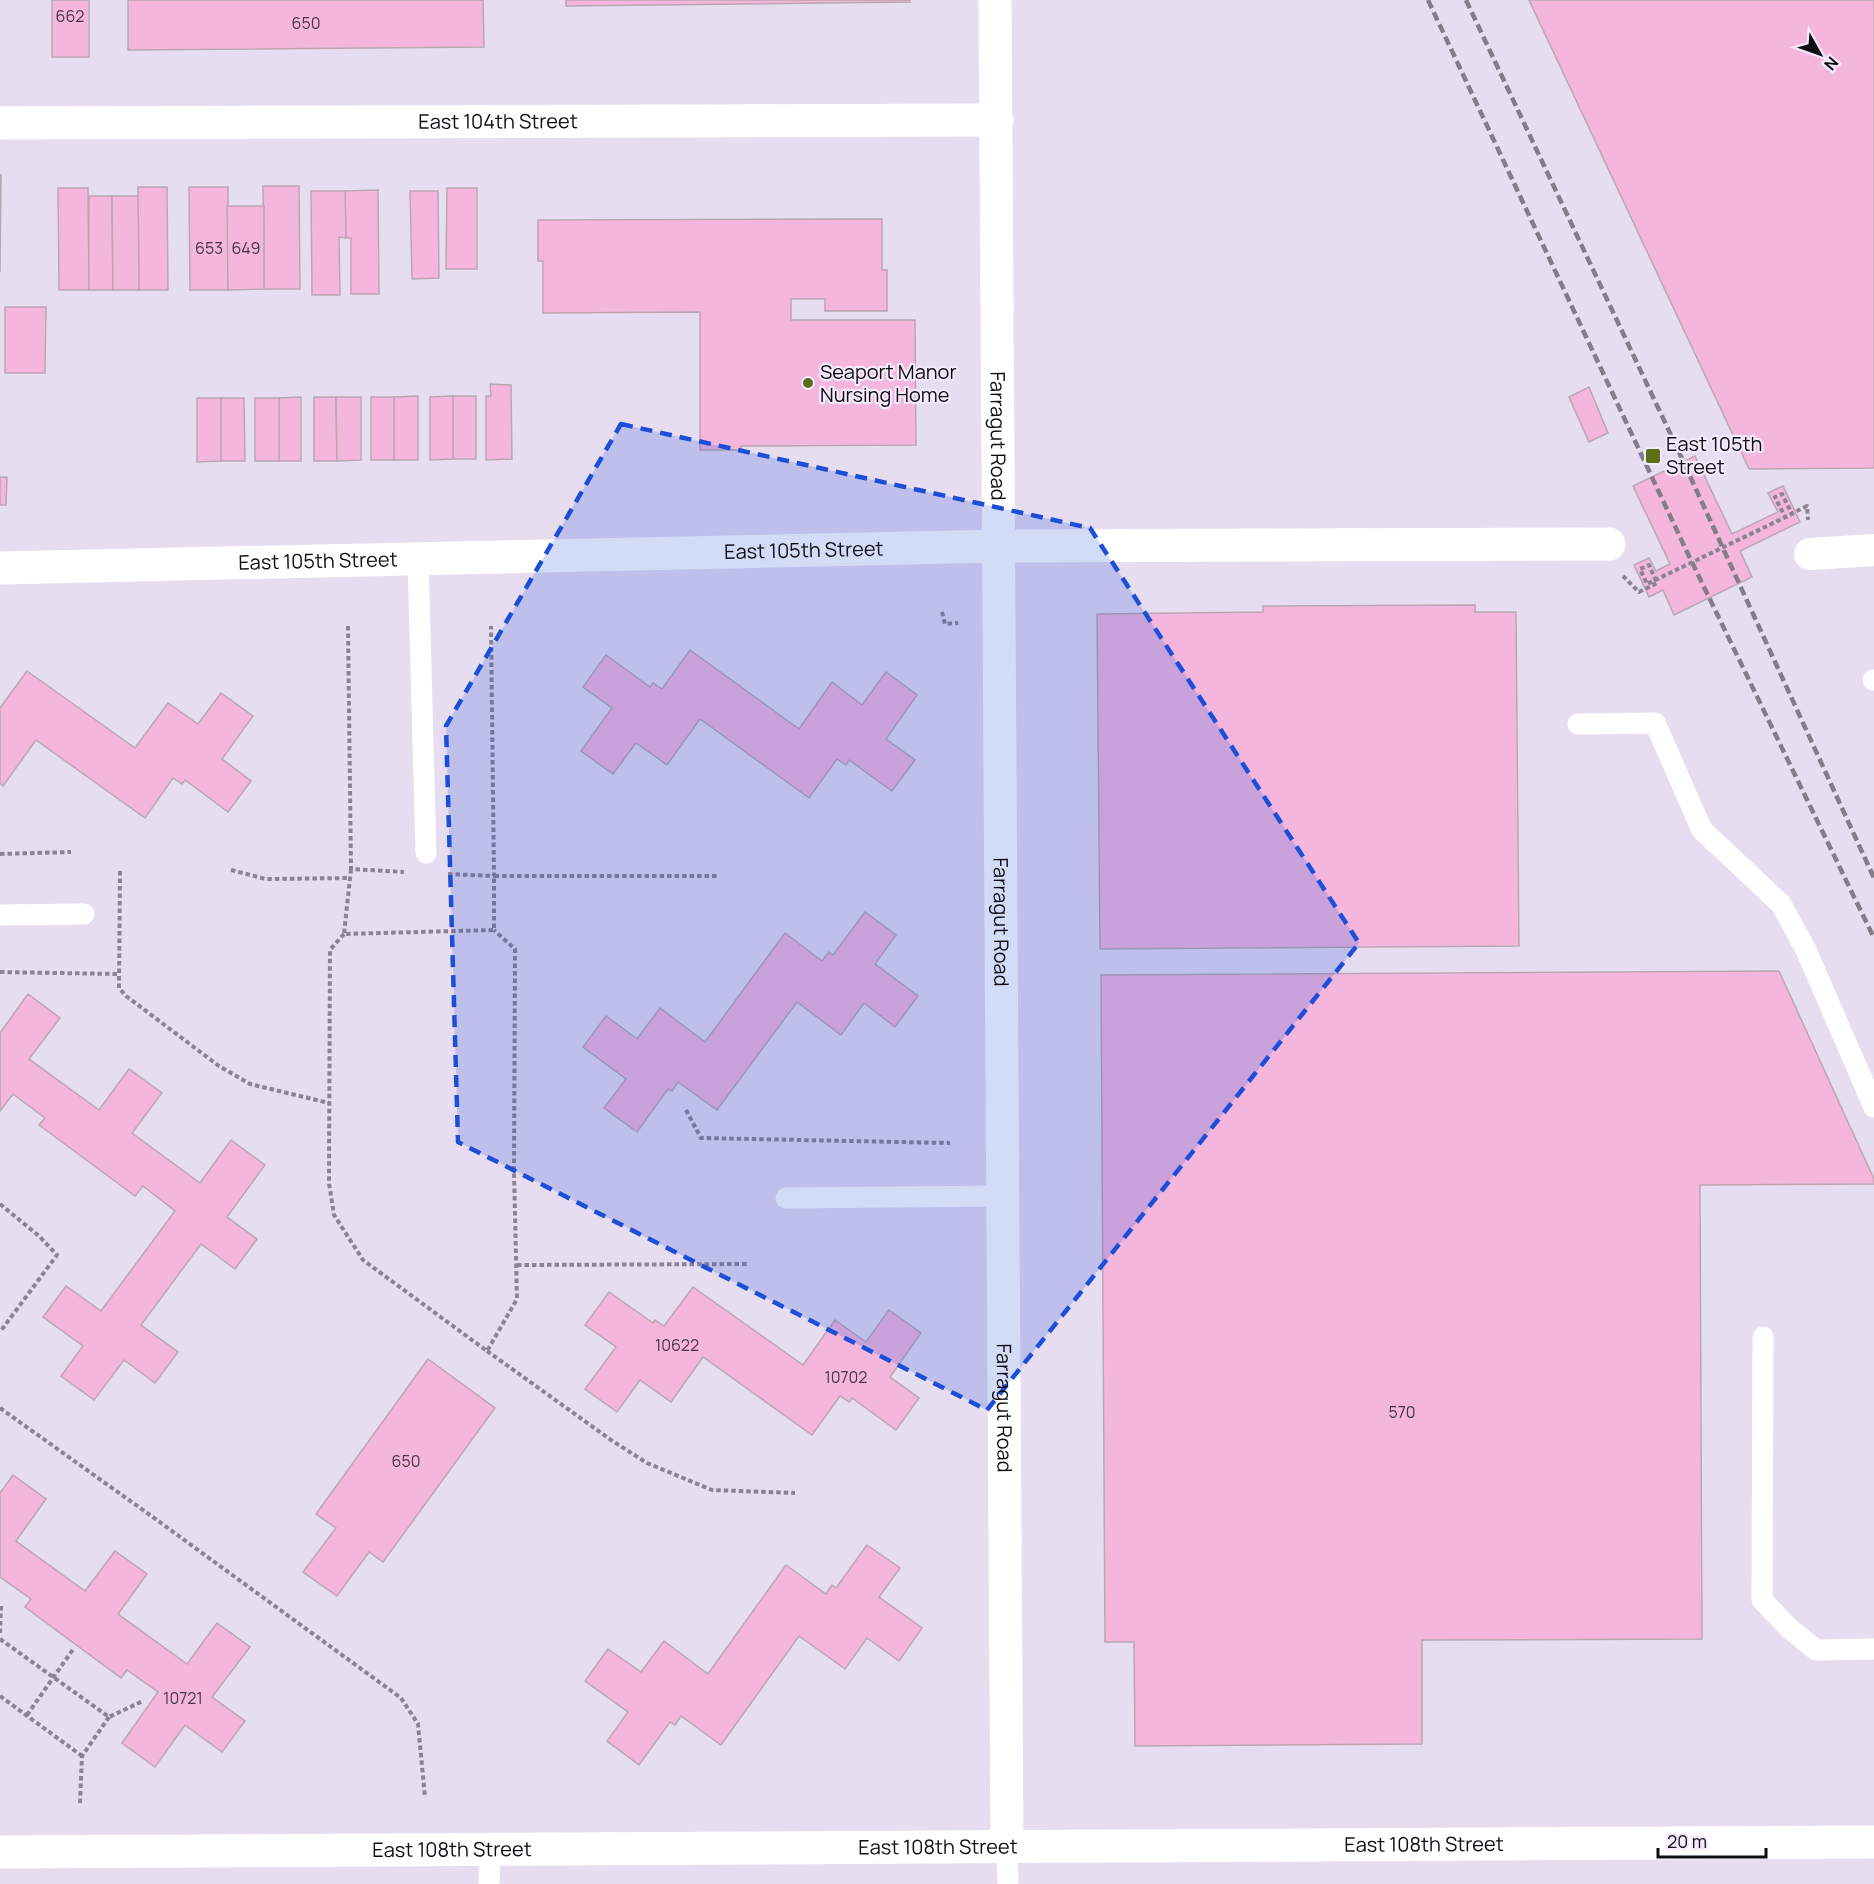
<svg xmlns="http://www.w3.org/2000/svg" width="1874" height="1884" font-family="Manrope,sans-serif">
	<rect width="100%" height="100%" fill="#e6ddf0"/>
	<g fill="#f4b6dc" stroke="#baa7b2" stroke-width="1.5">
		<rect x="52" y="0" width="37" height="57"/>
		<path d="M128 0H483L484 47 128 50Z"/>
		<path d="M566 0H910V2L566 6Z"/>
		<path d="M1529 0H1874V468L1749 469Z"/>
		<path d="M0 175H1L0 272Z"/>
		<path d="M263 186H299L300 289H264Z"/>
		<path d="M138 187H167L168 290H139Z"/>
		<path d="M189 187H228V290H190Z"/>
		<path d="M58 188H88L89 290H59Z"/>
		<path d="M447 188H477V269H446Z"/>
		<path d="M378 190 379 294H351V238H346L345 191Z"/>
		<path d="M311 191H345L346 238 339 237 340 295H312Z"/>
		<path d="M410 191H438L439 278 412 279Z"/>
		<path d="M89 196H112L113 290H89Z"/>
		<path d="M112 196H138L139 290H113Z"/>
		<path d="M227 206H264V289L228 290Z"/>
		<path d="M882 219V270H887V311H825V299H791V320H915L916 445 741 446V450H700V312L543 313V261H538V220Z"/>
		<path d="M5 307H46L45 373H5Z"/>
		<path d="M490 384 511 385 512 459 486 460V396H491Z"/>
		<path d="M1589 387 1608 433 1589 442 1569 397Z"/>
		<path d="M418 396V460H394V397Z"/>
		<rect x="453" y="396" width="23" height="63"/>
		<path d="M453 396V459L430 460V397Z"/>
		<path d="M301 397V461H279V398Z"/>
		<path d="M314 397H336L337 461H314Z"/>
		<path d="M336 397H361V460L337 461Z"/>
		<rect x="371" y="397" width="23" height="63"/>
		<path d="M197 398H221V461L197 462Z"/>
		<path d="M221 398H244L245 461H221Z"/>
		<rect x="255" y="398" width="24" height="63"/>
		<path d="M1695 456 1732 534 1778 512 1768 493 1783 486 1800 522 1740 551 1752 577 1674 615 1663 590 1649 597 1634 565 1649 558 1656 571 1670 564 1633 486Z"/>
		<path d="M0 477H7L6 505H0Z"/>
		<path d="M1475 605V612H1516L1519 946 1100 949 1097 614 1263 612V606Z"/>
		<path d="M690 650 799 729 832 682 862 705 886 672 917 695 886 739 915 760 892 791 849 760 846 765 837 759 809 798 700 719 667 765 636 743 613 774 581 751 612 708 583 687 606 655 650 687 653 683 662 689Z"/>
		<path d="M27 671 135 748 168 703 198 724 221 693 253 716 222 759 251 781 228 812 185 780 182 784 173 778 145 818 36 740 3 786 0 783V708Z"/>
		<path d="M865 912 896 935 875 964 918 996 895 1027 864 1003 841 1035 797 1002 717 1110 678 1082 672 1091 668 1089 637 1132 604 1108 626 1079 583 1047 606 1016 637 1039 660 1008 705 1042 785 933 822 961 829 952 833 955Z"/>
		<path d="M1779 971 1874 1179V1184L1700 1185 1702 1639 1422 1640V1744L1135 1746 1134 1642H1105L1101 975Z"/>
		<path d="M28 994 60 1018 29 1059 99 1110 129 1069 162 1093 132 1133 200 1183 231 1140 265 1165 227 1217 257 1239 235 1269 201 1244 141 1325 178 1352 155 1383 124 1360 94 1400 61 1376 83 1346 43 1317 66 1286 101 1311 175 1211 143 1186 135 1196 39 1125 45 1118 13 1094 0 1111V1033Z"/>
		<path d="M693 1287 803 1365 835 1320 866 1342 889 1310 921 1333 890 1377 919 1398 896 1430 852 1398 849 1402 840 1396 812 1435 703 1357 671 1402 640 1380 617 1412 585 1389 616 1347 585 1325 609 1292 653 1323 655 1320 664 1326Z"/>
		<path d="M428 1359 495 1408 383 1562 369 1552 337 1596 303 1572 336 1528 316 1514Z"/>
		<path d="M13 1475 46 1499 16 1541 85 1591 115 1551 147 1574 118 1614 187 1664 217 1623 250 1647 212 1697 245 1721 222 1752 185 1725 155 1767 122 1743 158 1692 127 1670 121 1678 25 1607 31 1599 0 1577V1493Z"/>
		<path d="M867 1545 900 1568 879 1597 922 1628 899 1661 867 1638 845 1669 799 1636 721 1745 681 1716 675 1725 670 1722 639 1765 607 1741 628 1712 585 1681 608 1649 641 1672 664 1641 708 1674 786 1565 826 1594 832 1585 836 1588Z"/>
	</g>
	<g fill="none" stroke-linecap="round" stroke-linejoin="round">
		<g stroke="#8a8391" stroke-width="4" stroke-dasharray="4.5 3" stroke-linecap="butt">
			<path d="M1623 576 1639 592 1657 583 1649 565 1640 569 1647 584 1792 514 1782 494 1775 497 1785 517 1807 506 1808 520"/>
			<path d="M942 612 945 624 958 623"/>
			<path d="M348 626 351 869 404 872"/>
			<path d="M0 854 71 852"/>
			<path d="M351 869 344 934 494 930V876H719"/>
			<path d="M231 870 266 879 350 878"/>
			<path d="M120 871 119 988 126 996 219 1066 250 1084 329 1103"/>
			<path d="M448 874 494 876 491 626"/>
			<path d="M344 934 330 950 329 1183 334 1215 363 1260 487 1351 517 1299 514 1172 515 949 494 930"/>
			<path d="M0 972 119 974"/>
			<path d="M686 1110 701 1138 950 1143"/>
			<path d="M0 1204 39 1236 57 1255 0 1332"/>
			<path d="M517 1265 749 1264"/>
			<path d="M487 1351 611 1440 647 1463 712 1490 795 1493"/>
			<path d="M0 1408 150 1515 401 1698 418 1724 425 1797"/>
			<path d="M0 1633 1 1606"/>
			<path d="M0 1639 109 1717 143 1701"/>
			<path d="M0 1696 82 1756"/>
			<path d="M27 1715 74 1648"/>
			<path d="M80 1803 82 1756 109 1717"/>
		</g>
		<g stroke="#fff" stroke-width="21">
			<path d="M418 559 426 853"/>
			<path d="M1873 680H1874"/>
			<path d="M1578 724 1655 723 1702 830 1781 904 1806 950 1874 1107"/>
			<path d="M0 915 84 914"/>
			<path d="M786 1198 1003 1196"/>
			<path d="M1763 1337 1762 1600 1789 1628 1816 1650 1874 1649"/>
			<path d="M1007 1846 1008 1884"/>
			<path d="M489 1884 490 1849"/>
		</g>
		<path stroke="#fff" stroke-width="32" d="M1810 554 1874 550"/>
		<g stroke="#fff" stroke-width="33">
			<path id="s1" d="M995 0 1007 1846"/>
			<path id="s2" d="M0 123 997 120"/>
			<path id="s3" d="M0 568 999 546 1609 544"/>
			<path id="s4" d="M0 1852 1874 1842"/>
		</g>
		<g stroke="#837c89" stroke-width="4.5" stroke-dasharray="9 4.5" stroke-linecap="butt">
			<path d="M1428 0 1688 554 1874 938"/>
			<path d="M1466 0 1678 450 1874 878"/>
		</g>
	</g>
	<path fill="#1d4ed8" fill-opacity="0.2" stroke="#1d4ed8" stroke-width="4.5" stroke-dasharray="12 8" stroke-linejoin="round" d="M621 424 1090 528 1359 943 987 1410 458 1142 446 726Z"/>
	<g fill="#5d6e1b" stroke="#f3eafd" stroke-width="2">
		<circle cx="808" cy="383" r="6"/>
		<rect x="1645" y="448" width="16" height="16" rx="3"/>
	</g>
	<g text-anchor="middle" stroke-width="4.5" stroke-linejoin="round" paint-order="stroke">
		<g font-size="16" fill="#483644">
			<text x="70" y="22">662</text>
			<text x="306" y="29">650</text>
			<text x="209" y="254">653</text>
			<text x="246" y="254">649</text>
			<text x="677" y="1351">10622</text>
			<text x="846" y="1383">10702</text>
			<text x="1402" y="1418">570</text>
			<text x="406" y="1467">650</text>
			<text x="183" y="1704">10721</text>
		</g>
		<g font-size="20" fill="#0f0c12" stroke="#f3eafd">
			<text dy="7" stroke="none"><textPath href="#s2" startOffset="498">East 104th Street</textPath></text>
			<text dy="7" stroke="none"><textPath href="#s1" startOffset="436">Farragut Road</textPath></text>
			<text dy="7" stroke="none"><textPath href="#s3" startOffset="804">East 105th Street</textPath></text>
			<text dy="7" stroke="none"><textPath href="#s3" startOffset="318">East 105th Street</textPath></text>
			<text dy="7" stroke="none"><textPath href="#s1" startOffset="922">Farragut Road</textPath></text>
			<text dy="7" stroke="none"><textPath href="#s1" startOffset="1408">Farragut Road</textPath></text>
			<text dy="7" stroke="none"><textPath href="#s4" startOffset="1424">East 108th Street</textPath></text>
			<text dy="7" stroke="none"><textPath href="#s4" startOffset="938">East 108th Street</textPath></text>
			<text dy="7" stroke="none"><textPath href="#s4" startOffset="452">East 108th Street</textPath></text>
		</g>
		<g font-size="20" fill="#0f0c12" stroke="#f3eafd" text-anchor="start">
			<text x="820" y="379">Seaport Manor<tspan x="820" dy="23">Nursing Home</tspan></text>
			<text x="1666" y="451">East 105th<tspan x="1666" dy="23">Street</tspan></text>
		</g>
	</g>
	<g transform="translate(1820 54) rotate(130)" stroke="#f3eafd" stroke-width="4.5" paint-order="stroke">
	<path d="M0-4.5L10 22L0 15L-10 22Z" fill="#0f0c12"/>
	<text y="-9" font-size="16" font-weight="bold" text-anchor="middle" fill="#0f0c12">N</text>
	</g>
	<path d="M1658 1848v9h108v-9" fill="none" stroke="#0f0c12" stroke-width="3"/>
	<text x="1667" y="1848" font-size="18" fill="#0f0c12" stroke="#f3eafd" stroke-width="4.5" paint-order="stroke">20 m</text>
</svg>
